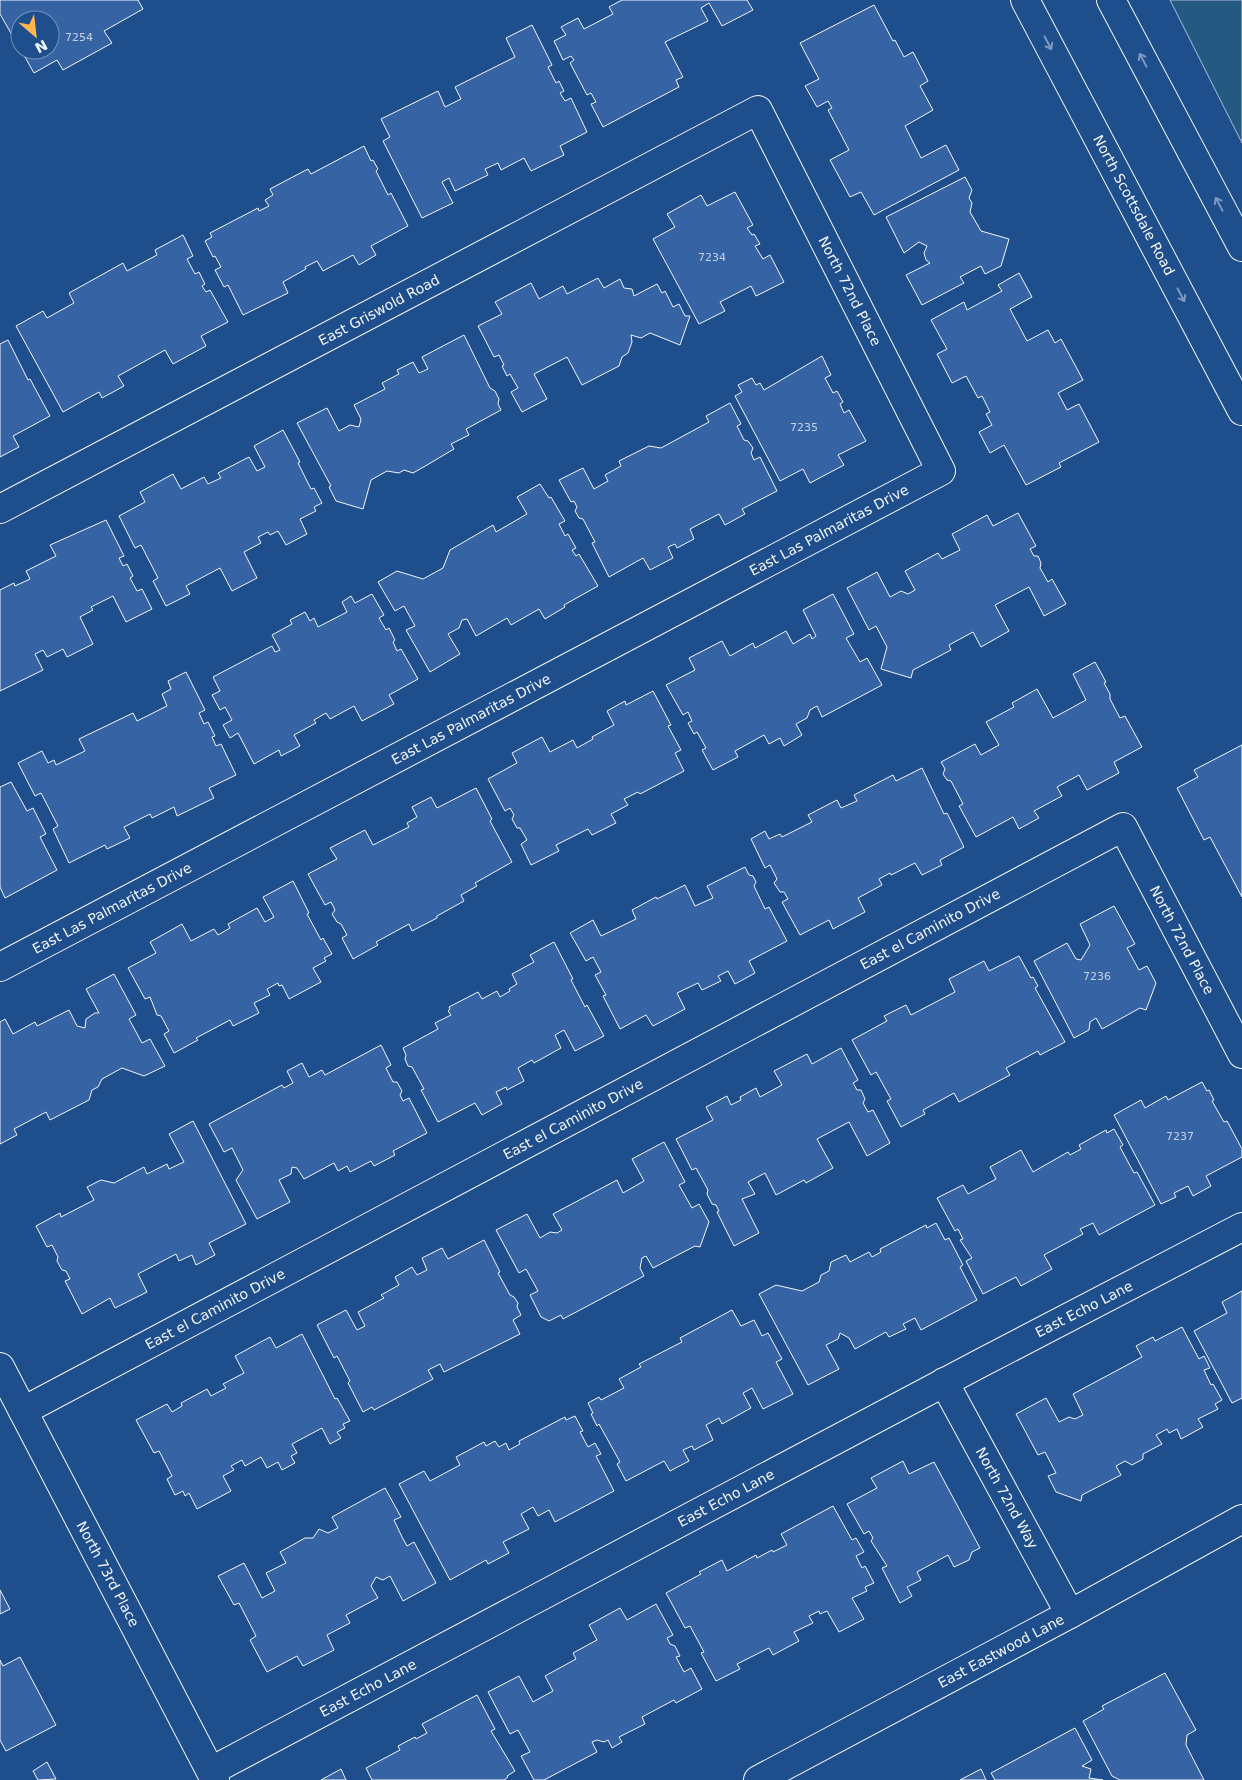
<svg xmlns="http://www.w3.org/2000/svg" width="1242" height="1780" font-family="'DejaVu Sans',sans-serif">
	<rect width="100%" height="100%" fill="#1f4e8c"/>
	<path fill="#245a82" stroke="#a8bbd7" d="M1170 0H1242V143Z"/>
	<g fill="#3563a3" stroke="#f2f6ff">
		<path d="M0 0H138L143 9 104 31 112 43 63 70 57 60 34 73 21 50H50V20H20V49L0 14Z"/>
		<path d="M622 0H747L753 10 722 26 709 3 701 8 708 21 665 42 683 77 676 80 679 87 603 127 591 104 596 102 591 93 587 95 570 63 574 60 571 56 563 60 554 41 566 35 561 27 578 18 584 29 613 14 609 7Z"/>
		<path d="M874 5 893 41 895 40 904 57 913 52 928 81 920 86 933 110 905 126 921 158 946 145 959 170 874 215 861 192 850 197 830 160 849 150 828 110 832 108 828 101 817 107 805 86 819 79 800 43Z"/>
		<path d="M532 25 552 65 548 67 556 83 559 81 564 91 560 93 565 101 571 98 587 132 560 146 564 155 531 171 524 158 501 170 498 163 485 169 488 175 455 191 449 178 442 182 453 203 422 218 383 141 390 137 381 119 438 91 445 107 461 99 455 87 515 57 506 38Z"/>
		<path d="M364 146 371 161 373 160 378 169 376 171 388 195 391 193 408 226 371 246 376 255 359 265 353 255 323 271 317 261 305 267 306 269 283 282 288 293 243 315 228 285 224 287 215 270 221 267 215 256 213 257 205 241 212 237 210 233 258 208 259 211 269 206 265 200 273 195 270 189 308 169 311 174Z"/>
		<path d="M965 177 972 190 969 198 972 203 970 212 981 231 1009 239 1001 266 985 274 981 266 960 277 964 283 922 305 906 275 930 263 926 260 924 253 927 246 919 242 904 253 886 217Z"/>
		<path d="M735 192 753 225 747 228 752 235 754 234 760 244 755 246 763 259 770 255 784 282 756 296 751 286 720 302 725 311 699 324 653 239 675 227 667 214 701 195 707 206Z"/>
		<path d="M183 235 193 256 187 259 195 274 199 272 205 284 202 286 206 292 210 290 228 322 201 336 206 346 173 364 165 350 118 376 124 386 102 398 99 392 63 412 16 326 43 311 47 318 74 303 69 293 123 263 127 271 157 255 155 250Z"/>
		<path d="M1019 273 1032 297 1010 309 1027 341 1048 330 1055 343 1061 339 1083 380 1058 393 1067 410 1079 404 1099 442 1059 463 1061 467 1026 485 1004 445 990 453 979 432 992 425 986 414 990 412 982 396 978 398 966 376 952 383 937 354 947 349 931 320 964 302 967 310 1002 291 998 285Z"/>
		<path d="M598 278 604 288 620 279 624 288 632 289 634 296 657 284 662 293 665 291 673 307 679 304 685 316H690L680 345 650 333 641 338 631 335 632 342 628 353 622 357 619 366 582 385 567 357 534 374 547 399 522 412 511 392 518 388 510 374 507 376 502 366 504 365 499 355 494 357 478 326 502 314 495 302 531 283 539 299 563 286 567 294Z"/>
		<path d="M464 335 490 388 495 391 499 399 498 404 501 410 466 429 469 435 451 444 454 449 427 465 413 473 404 470 399 473 387 471 371 480 363 509 336 501 329 487 331 486 297 423 327 408 339 431 350 425 359 427 361 419 354 405 385 389 382 383 399 374 397 370 413 362 419 373 428 369 422 357Z"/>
		<path d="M8 340 28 380 30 379 50 416 13 436 19 447 0 457V344Z"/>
		<path d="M822 356 831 375 825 378 833 393 837 391 843 402 840 404 844 413 849 410 866 441 838 455 844 465 810 483 803 469 780 481 735 396 742 392 738 385 752 378 756 385 760 383 764 390Z"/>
		<path d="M730 403 741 424 737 426 744 440 748 441 753 448 751 453 754 460 760 457 777 491 742 509 745 514 725 525 719 514 690 529 694 539 677 548 675 544 668 547 673 558 650 570 643 558 609 577 592 543 595 542 583 519 579 518 575 511 577 507 574 501 571 502 559 480 583 468 594 489 608 481 605 475 621 466 619 461 649 446 661 448 709 422 706 416Z"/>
		<path d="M283 430 300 462 298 463 311 489 314 488 322 503 314 507 316 511 300 519 307 534 286 545 278 531 270 535 268 532 258 537 261 543 244 552 257 578 232 591 220 568 186 586 190 594 166 606 153 581 158 578 141 545 135 548 119 516 145 502 140 492 173 474 181 489 204 477 208 484 221 478 218 473 249 457 257 471 265 467 254 446Z"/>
		<path d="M540 484 549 498 551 497 565 521 559 524 565 536 568 534 576 548 572 550 576 556 579 554 598 586 564 605 565 607 545 619 539 609 511 625 507 618 476 636 467 619 462 620 459 628 448 634 460 654 430 672 406 630 415 626 404 606 395 611 378 582 397 571 423 579 443 568 450 550 493 525 496 532 527 514 517 497Z"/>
		<path d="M1018 513 1036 546 1030 549 1034 556H1038L1041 563 1040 568 1048 582 1052 579 1066 604 1044 616 1029 587 995 605 1009 631 981 647 973 632 949 645 951 650 913 670 911 678 881 669 887 647 876 626 869 630 847 588 877 572 890 597 901 591 908 594 915 590 905 571 938 553 942 559 960 550 952 534 987 515 993 526Z"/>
		<path d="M106 520 124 556 119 558 123 566 127 564 133 576 130 578 137 591 142 589 152 609 126 622 113 596 91 607 93 610 80 617 93 644 67 657 63 649 47 657 43 650 35 654 43 670 0 691V590L14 583 15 586 30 579 26 571 56 556 50 545Z"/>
		<path d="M372 594 384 615 379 618 386 630 389 628 395 640 393 642 397 651 401 649 418 679 389 695 394 704 362 721 354 706 330 719 326 713 314 720 316 723 294 735 300 746 281 756 279 750 254 764 238 733 230 738 223 725 232 720 225 707 220 710 212 695 220 691 213 677 272 646 275 652 280 650 272 635 292 624 290 620 305 612 310 621 314 618 318 627 347 612 342 602 351 596 355 603Z"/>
		<path d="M833 594 854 634 846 638 860 662 867 658 882 685 822 717 817 706 810 710 807 718 796 724 802 735 784 746 780 738 769 744 764 735 735 751 738 757 713 770 702 750 706 748 697 732 694 734 688 723 692 721 688 712 683 715 666 685 695 670 689 658 722 641 730 656 753 643 755 648 786 631 793 644 810 634 812 639 816 636 803 610Z"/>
		<path d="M1095 662 1106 682 1104 683 1110 694V699L1120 718 1125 716 1142 747 1114 762 1119 773 1087 790 1079 775 1057 787 1062 796 1034 811 1039 818 1019 829 1013 817 976 837 959 806 963 804 951 781 947 780 943 774 945 769 941 762 975 744 981 755 999 745 986 722 1014 707 1012 703 1037 689 1053 718 1086 700 1073 674Z"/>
		<path d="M186 672 205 710 199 713 204 724 208 722 215 736 212 737 216 746 221 744 236 775 209 788 214 798 177 816 174 807 152 818 150 814 124 827 130 838 107 849 105 845 69 863 53 829 58 826 41 793 35 796 18 763 42 751 48 763 54 760 56 765 85 751 79 739 133 713 137 721 167 706 162 694 171 689 168 681Z"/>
		<path d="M653 691 671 725 668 726 681 750 675 753 684 771 640 794 638 792 624 799 628 805 611 814 616 823 592 835 588 829 556 845 559 851 531 865 521 844 527 840 520 828H517L512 819 514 815 510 808 505 811 488 779 517 763 512 753 542 737 550 752 573 740 577 748 593 739 592 737 614 725 607 711 625 701 626 705Z"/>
		<path d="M1242 745V897L1210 837 1204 840 1177 788 1198 777 1194 770Z"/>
		<path d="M922 768 944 814 947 813 964 847 940 860 942 865 922 875 915 863 891 875 890 873 879 879 882 885 858 898 865 912 833 929 829 920 800 935 782 902 788 899 784 892H780L774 883 777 879 770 865 765 868 751 839 765 831 769 839 780 834 782 837 812 822 808 815 837 800 841 808 857 801 854 795 893 775 896 781Z"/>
		<path d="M11 782 27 811 33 808 46 834 40 837 57 870 5 898 0 887V787Z"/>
		<path d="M476 788 492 819 490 821 512 862 475 883 477 886 461 895 464 901 437 916V918L412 931 409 924 376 942 378 945 353 959 342 938 347 935 341 924 337 922 332 914 335 910 331 902 325 905 308 874 337 859 330 848 365 830 373 845 409 827 407 823 417 817 412 807 431 797 437 808Z"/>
		<path d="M745 867 749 875 753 876 756 882 754 886 765 909 769 907 787 941 749 961 755 973 735 984 728 971 718 976 721 981 702 990 698 983 677 993 685 1009 653 1026 646 1015 620 1029 603 996 606 995 595 975 601 972 593 957 586 961 570 933 593 920 601 936 636 919 632 910 656 897 657 899 685 885 695 906 713 898 707 886Z"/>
		<path d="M293 881 309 913 307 914 321 940 323 938 332 954 324 958 326 961 313 968 321 982 289 999 282 985 279 986 278 983 267 989 270 995 254 1003 259 1013 233 1026 230 1020 196 1038 198 1040 174 1053 164 1034 169 1031 161 1016 157 1015 150 997 145 999 128 968 156 953 150 942 182 924 191 941 214 929 218 935 230 928 228 924 257 908 265 922 274 917 263 897Z"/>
		<path d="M1114 906 1135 944 1127 948 1139 970 1147 966 1156 983 1146 1010 1140 1008 1102 1029 1096 1018 1090 1022 1089 1030 1074 1038 1034 961 1067 943 1076 959 1081 960 1090 945 1080 924Z"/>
		<path d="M554 942 573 979 571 980 585 1007 587 1005 604 1036 575 1051 564 1030 555 1035 561 1048 534 1063 532 1060 518 1068 524 1081 507 1090 506 1087 496 1092 502 1104 482 1115 475 1103 438 1122 421 1090 424 1089 412 1067 408 1066 405 1059 406 1055 403 1048 438 1029 435 1023 451 1015 448 1011 450 1009 449 1007 478 992 482 999 497 991 500 997 510 991 509 989 517 984 512 974 534 962 530 955Z"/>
		<path d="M1019 956 1031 978 1033 977 1038 986 1035 988 1065 1042 1040 1055 1038 1051 1006 1068 1010 1075 959 1102 954 1093 923 1110 925 1114 901 1127 887 1101 891 1099 876 1072 871 1075 852 1040 887 1021 884 1016 906 1005 911 1015 955 992 949 979 984 961 989 971Z"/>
		<path d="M114 974 136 1015 129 1019 142 1043 150 1039 165 1066 144 1076 122 1068 102 1079 98 1087 92 1090 89 1100 50 1120 46 1112 14 1129 17 1135 0 1144V1022L5 1019 13 1034 35 1022 37 1026 69 1010 77 1026 85 1028 86 1019 95 1013H99L86 989Z"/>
		<path d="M381 1045 391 1065 386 1068 393 1082H397L402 1091 400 1095 403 1101 409 1098 427 1133 393 1151 395 1155 374 1166 371 1161 350 1172 347 1166 338 1171 334 1163 304 1179 297 1168 292 1167 291 1174 279 1180 290 1202 257 1219 236 1180 243 1170 232 1148 224 1152 209 1124 282 1085 284 1088 293 1083 287 1071 302 1063 309 1077 322 1070 325 1075Z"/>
		<path d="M841 1048 858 1080 853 1083 857 1090H861L865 1099 863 1103 868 1112 873 1110 890 1143 867 1156 849 1122 817 1139 833 1168 806 1183 804 1180 776 1195 765 1173 748 1182 755 1194 742 1199 759 1233 734 1246 717 1212 719 1211 716 1205 712 1204 707 1194 708 1190 696 1168 692 1170 676 1139 713 1120 706 1107 727 1096 731 1105 741 1100 740 1097 756 1088 760 1097 782 1085 774 1071 807 1054 812 1064Z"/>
		<path d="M1202 1082 1207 1091 1209 1090 1214 1100 1212 1101 1224 1122 1227 1121 1242 1149V1157L1206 1176 1211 1186 1193 1196 1188 1186 1174 1193 1176 1197 1161 1204 1114 1115 1141 1100 1145 1108 1166 1096 1168 1100Z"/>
		<path d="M193 1121 246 1224 209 1243 215 1255 196 1265 192 1255 179 1261 176 1254 138 1274 147 1292 115 1308 110 1298 82 1314 65 1281 70 1279 66 1271 62 1270 57 1261 58 1257 52 1245 47 1247 36 1226 60 1213 61 1217 94 1200 87 1187 101 1180 114 1183 144 1167 147 1174 167 1164 169 1169 184 1162 169 1134Z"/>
		<path d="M1114 1129 1123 1145 1120 1147 1134 1173 1137 1172 1155 1205 1099 1235 1093 1223 1080 1229 1083 1234 1044 1255 1052 1269 1021 1286 1016 1277 983 1294 966 1261 972 1258 960 1240 963 1239 958 1229 955 1231 937 1198 963 1185 968 1194 996 1179 990 1167 1021 1150 1033 1172 1068 1152 1070 1155 1081 1149 1079 1145 1106 1130 1107 1133Z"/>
		<path d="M664 1142 685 1182 679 1185 692 1208 699 1204 709 1222 700 1247 695 1246 653 1268 646 1256 642 1258 640 1268 644 1276 563 1319 561 1315 549 1321 541 1317 530 1295 538 1291 526 1269 519 1273 496 1230 527 1214 540 1238 550 1232 557 1233 562 1230 553 1214 617 1180 623 1193 644 1181 632 1159Z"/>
		<path d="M936 1223 945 1240 949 1238 963 1265 960 1267 977 1300 921 1330 915 1318 903 1324 906 1329 889 1337 886 1332 855 1349 849 1338 840 1333 838 1339 826 1345 839 1369 808 1385 759 1294 776 1285 802 1291 819 1282 821 1275 829 1271 831 1262 846 1255 850 1262 869 1252 872 1257 881 1252 880 1249 926 1225 927 1228Z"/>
		<path d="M484 1240 500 1272 498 1273 510 1295 514 1297 518 1303 517 1307 521 1315 513 1320 520 1334 444 1372 440 1364 428 1370 433 1379 374 1410 372 1407 363 1412 348 1383 350 1381 337 1356 334 1358 317 1325 346 1310 357 1330 365 1326 358 1312 384 1298 381 1295 399 1285 395 1277 412 1267 417 1275 427 1270 422 1258 442 1248 448 1259Z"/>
		<path d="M1242 1291V1398L1232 1403 1194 1331 1227 1313 1222 1302Z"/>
		<path d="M732 1310 741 1326 754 1320 762 1336 768 1333 782 1359 776 1362 793 1394 763 1409 752 1388 743 1393 751 1408 722 1424 719 1418 706 1425 713 1440 694 1450 692 1446 683 1450 689 1461 670 1471 664 1461 626 1481 617 1464 620 1462 599 1424 597 1426 591 1414 593 1413 588 1403 599 1397 601 1400 624 1388 619 1379 641 1367 639 1364 682 1342 680 1338Z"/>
		<path d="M1182 1327 1199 1359 1204 1356 1210 1368 1204 1370 1211 1385 1213 1384 1222 1400 1215 1404 1218 1409 1198 1419 1203 1427 1181 1439 1177 1429 1169 1433 1167 1429 1156 1435 1162 1444 1143 1454V1459L1132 1465 1125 1461 1116 1466 1121 1475 1082 1495 1081 1501 1056 1492 1048 1476 1056 1473 1045 1452 1038 1455 1016 1414 1046 1398 1059 1422 1069 1417 1075 1419 1083 1415 1073 1394 1142 1357 1136 1346 1153 1337 1155 1341Z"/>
		<path d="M302 1334 335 1399 337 1398 350 1421 343 1424 345 1428 337 1432 341 1438 330 1444 322 1428 292 1444 297 1453 291 1456 295 1463 282 1470 278 1462 267 1468 261 1457 245 1466 242 1460 231 1466 234 1470 223 1476 231 1491 197 1509 189 1493 185 1496 183 1491 175 1495 167 1479 172 1476 159 1451 154 1453 136 1420 167 1404 172 1412 182 1406 181 1403 207 1389 211 1396 226 1388 223 1384 244 1373 235 1356 270 1337 276 1348Z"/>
		<path d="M575 1416 583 1431 580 1432 588 1447 595 1443 601 1454 596 1456 614 1491 555 1522 549 1510 538 1516 533 1507 521 1514 529 1529 503 1542 509 1553 488 1564 486 1560 450 1580 399 1484 424 1471 430 1481 460 1465 456 1457 484 1442 486 1446 495 1441 499 1447 506 1443 509 1450 520 1444 519 1441 565 1417 566 1420Z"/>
		<path d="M903 1461 909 1474 934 1462 980 1548 972 1552 969 1560 954 1567 948 1555 917 1572 921 1580 907 1587 912 1596 900 1603 882 1568 887 1566 871 1541 873 1538 869 1531 864 1534 847 1504 877 1488 871 1478Z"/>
		<path d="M385 1488 401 1517 394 1520 402 1537 407 1546 414 1542 436 1583 403 1601 390 1576 383 1580 376 1577 371 1586 378 1598 346 1615 350 1623 327 1635 334 1650 303 1666 297 1656 267 1672 250 1640 256 1636 239 1603 234 1605 218 1576 244 1563 262 1598 275 1591 266 1573 286 1563 280 1552 305 1538H313L319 1529 328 1533 338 1528 332 1517Z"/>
		<path d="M833 1506 852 1540 856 1538 864 1552 856 1556 862 1568 865 1566 874 1583 865 1587 867 1591 852 1598 864 1619 839 1632 827 1611 820 1614 819 1611 809 1616 813 1623 794 1632 799 1641 773 1655 769 1648 737 1664 740 1669 716 1681 701 1653 704 1652 690 1626 685 1628 666 1593 701 1574 699 1572 722 1560 727 1571 756 1555 757 1558 772 1550 773 1552 787 1545 781 1534Z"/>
		<path d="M0 1590 10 1609 0 1614Z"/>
		<path d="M656 1604 673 1635 667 1638 670 1644 675 1646 680 1656 676 1657 684 1672 691 1668 702 1689 676 1703 674 1700 642 1717 645 1724 619 1737 622 1742 612 1748 608 1740 604 1742 597 1740 592 1742 597 1752 544 1780H534L521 1756 530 1752 518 1730 510 1734 488 1692 519 1676 533 1702 553 1691 545 1676 576 1659 573 1653 597 1640 589 1625 620 1608 627 1620Z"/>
		<path d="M20 1657 56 1725 6 1751 0 1740V1660L3 1666Z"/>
		<path d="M1165 1673 1196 1730 1187 1735 1186 1745 1204 1780H1120L1112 1776 1083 1721 1104 1709 1102 1706Z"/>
		<path d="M477 1695 495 1729 491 1731 515 1771 507 1776 508 1777 504 1780H372L366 1768 400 1750 398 1746 415 1737 416 1739 427 1733 422 1724Z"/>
		<path d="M1075 1728 1092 1760 1082 1766 1091 1769 1089 1778 1103 1780H995L991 1773Z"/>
		<path d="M47 1762 56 1779 38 1780 33 1771Z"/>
		<path d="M341 1769 346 1780H321Z"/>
		<path d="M981 1769 986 1780H960Z"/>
	</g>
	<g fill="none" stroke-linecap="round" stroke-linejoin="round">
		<g stroke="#f2f6ff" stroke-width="30">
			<g id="minor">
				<path d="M0 509 758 110 941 471 0 967"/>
				<path d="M0 1367 215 1780"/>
				<path d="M944 1382 1070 1614"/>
				<path d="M23 1411 1123 827 1242 1054"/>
				<path d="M211 1771 979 1364 1242 1227"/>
				<path d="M758 1780 1070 1614 1242 1519"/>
			</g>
		</g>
		<g stroke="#f2f6ff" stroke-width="30">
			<g id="primary">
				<path d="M1025 0 1242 411"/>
				<path d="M1111 0 1242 247"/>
			</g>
		</g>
		<use href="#minor" stroke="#1f4e8c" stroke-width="28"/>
		<use href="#primary" stroke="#1f4e8c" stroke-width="28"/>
	</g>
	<defs><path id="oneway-shaft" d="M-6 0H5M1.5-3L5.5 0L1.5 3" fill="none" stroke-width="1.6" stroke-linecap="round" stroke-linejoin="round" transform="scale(1.25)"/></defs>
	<g stroke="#7e9ac0">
		<use href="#oneway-shaft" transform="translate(1048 43) rotate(62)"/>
		<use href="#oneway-shaft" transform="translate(1143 60) rotate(-118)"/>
		<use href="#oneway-shaft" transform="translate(1219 204) rotate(-118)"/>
		<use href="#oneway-shaft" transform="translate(1181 295) rotate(62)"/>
	</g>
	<g text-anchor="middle" stroke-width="4" stroke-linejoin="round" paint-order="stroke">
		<g font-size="11" fill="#c3d1e8">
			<text x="79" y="41">7254</text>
			<text x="712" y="261">7234</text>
			<text x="804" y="431">7235</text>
			<text x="1097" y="980">7236</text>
			<text x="1180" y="1140">7237</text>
		</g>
		<g font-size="14" fill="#f2f6ff" stroke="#1f4e8c">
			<text transform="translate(1134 205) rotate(62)" y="5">North Scottsdale Road</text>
			<text transform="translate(850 291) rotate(63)" y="5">North 72nd Place</text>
			<text transform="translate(379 310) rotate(-28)" y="5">East Griswold Road</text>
			<text transform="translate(829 530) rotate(-28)" y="5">East Las Palmaritas Drive</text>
			<text transform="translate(471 719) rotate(-28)" y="5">East Las Palmaritas Drive</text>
			<text transform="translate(112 908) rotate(-28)" y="5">East Las Palmaritas Drive</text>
			<text transform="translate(930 929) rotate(-28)" y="5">East el Caminito Drive</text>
			<text transform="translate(1182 940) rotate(62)" y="5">North 72nd Place</text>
			<text transform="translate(573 1119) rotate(-28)" y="5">East el Caminito Drive</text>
			<text transform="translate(215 1309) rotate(-28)" y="5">East el Caminito Drive</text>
			<text transform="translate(1084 1309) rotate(-27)" y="5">East Echo Lane</text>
			<text transform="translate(726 1498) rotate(-28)" y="5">East Echo Lane</text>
			<text transform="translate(1007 1498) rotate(61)" y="5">North 72nd Way</text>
			<text transform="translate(108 1574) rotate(62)" y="5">North 73rd Place</text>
			<text transform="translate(1001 1651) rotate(-28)" y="5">East Eastwood Lane</text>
			<text transform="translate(368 1688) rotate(-28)" y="5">East Echo Lane</text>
		</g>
	</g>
	<g transform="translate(35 35) rotate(152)"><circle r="24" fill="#1f4e8c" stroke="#7391ba"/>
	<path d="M0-4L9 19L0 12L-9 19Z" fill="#ffb74d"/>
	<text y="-8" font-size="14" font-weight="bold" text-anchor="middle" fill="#f2f6ff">N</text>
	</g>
</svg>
